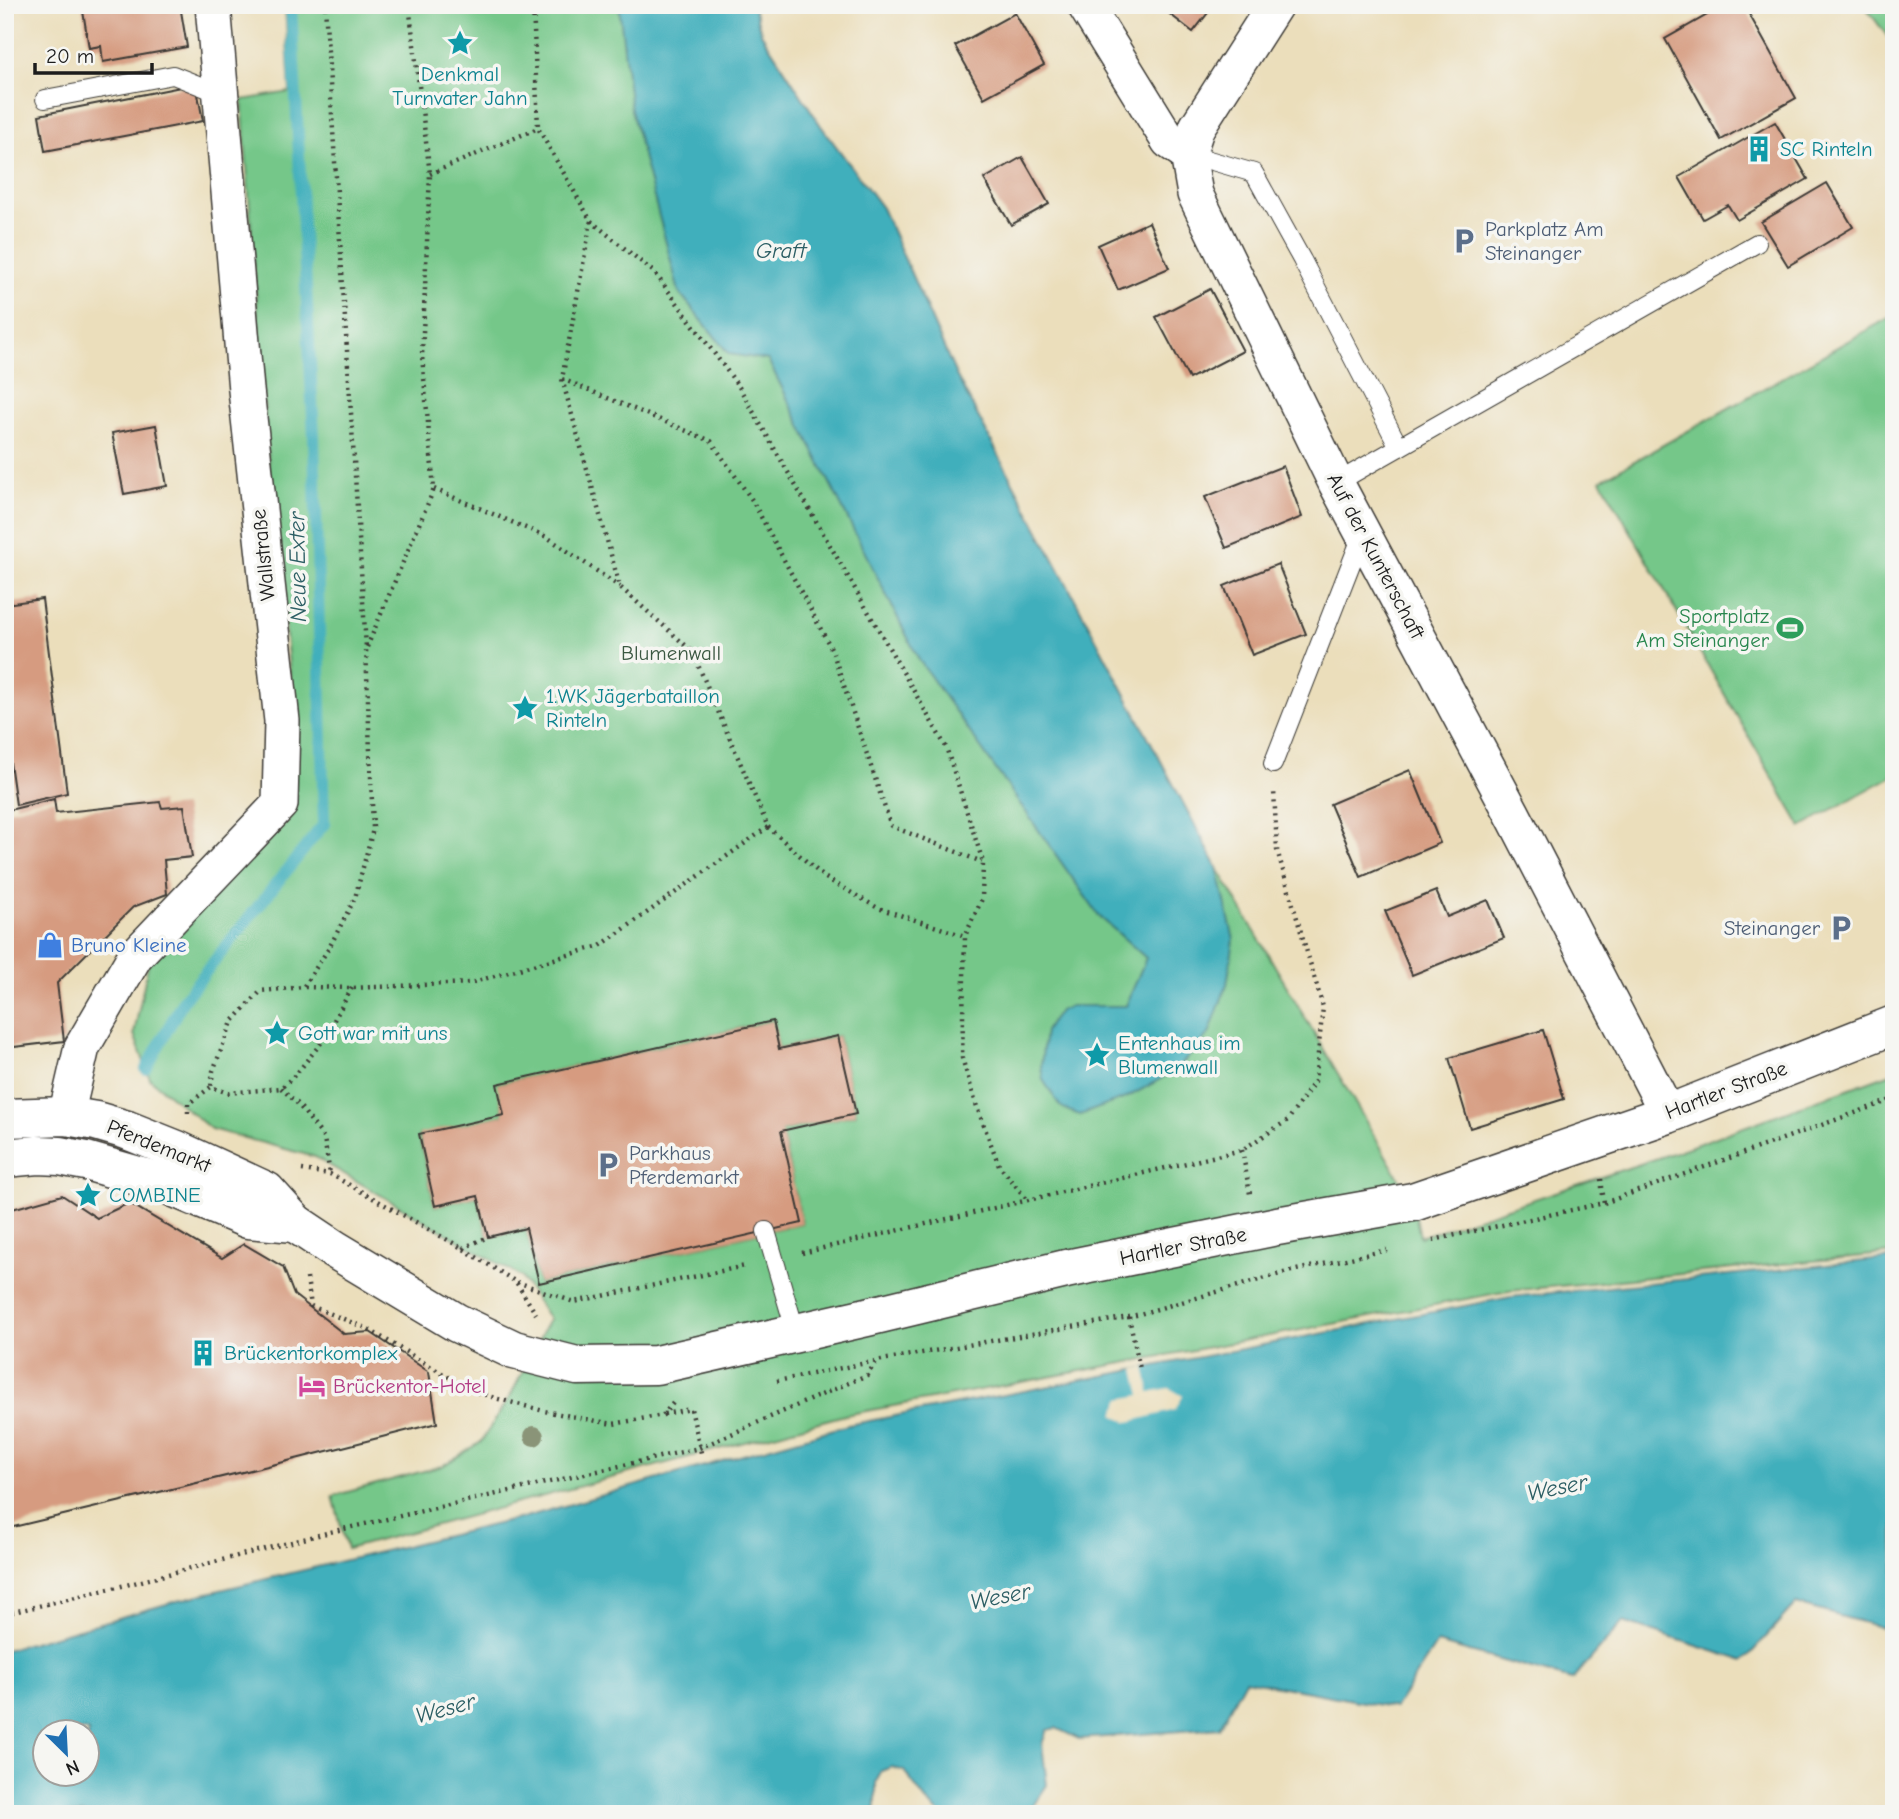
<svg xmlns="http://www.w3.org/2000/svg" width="1899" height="1819" font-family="'Comic Neue',sans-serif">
	<rect width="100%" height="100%" fill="#f6f6f2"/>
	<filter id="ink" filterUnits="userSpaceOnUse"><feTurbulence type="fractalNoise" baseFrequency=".0143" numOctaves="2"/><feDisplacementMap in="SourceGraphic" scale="14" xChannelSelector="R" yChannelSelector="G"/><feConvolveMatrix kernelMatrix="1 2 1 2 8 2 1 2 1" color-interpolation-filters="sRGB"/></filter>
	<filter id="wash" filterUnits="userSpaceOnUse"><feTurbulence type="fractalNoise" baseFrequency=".00686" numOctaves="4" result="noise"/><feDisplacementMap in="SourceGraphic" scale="28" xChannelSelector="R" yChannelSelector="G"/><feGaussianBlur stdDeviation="1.57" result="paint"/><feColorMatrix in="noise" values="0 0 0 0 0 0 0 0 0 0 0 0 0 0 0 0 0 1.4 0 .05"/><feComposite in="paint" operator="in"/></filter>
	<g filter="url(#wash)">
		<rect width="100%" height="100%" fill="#ebdebb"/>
		<g fill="#75c789" stroke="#487252" stroke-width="2" fill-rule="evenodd">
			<path d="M285 5H753L761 33 821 126 882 208 956 375 1217 867 1413 1202 1420 1237 1670 1154 1894 1072V1253L1509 1291 845 1415 347 1549 333 1496 442 1466 481 1442 512 1393 549 1319 521 1277 315 1157 211 1129 150 1079 134 1034 151 950 288 821 297 745 268 459 242 100 290 92ZM772 1021 779 1049 838 1036 856 1114 781 1131 802 1223 539 1283 526 1228 488 1237 478 1196 435 1206 419 1135 504 1115 498 1084Z"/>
			<path d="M1864 5H1894V45Z"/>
			<path d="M1894 315V775L1801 827 1601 480Z"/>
		</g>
		<g fill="#40afbc" stroke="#2e666c" stroke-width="2" fill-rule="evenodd">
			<path d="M619 5H753L761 33 821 126 882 208 956 375 1217 867 1234 940 1227 984 1209 1034 1181 1065 1159 1080 1128 1097 1080 1115 1069 1111 1060 1106 1043 1080 1041 1066 1045 1031 1059 1011 1071 1006H1126L1146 958 1099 916 919 660 768 360 729 354 679 292 631 110Z"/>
			<path d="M1894 1258V1631L1796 1604 1744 1661 1623 1622 1572 1680 1437 1643 1395 1708 1245 1680 1219 1728 1079 1739 1056 1728 1047 1730 1042 1744 1047 1785 1028 1813 1025 1814H940L926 1801 904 1771 892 1767 881 1771 876 1783V1806L873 1814H5V1650L191 1597 522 1518 848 1425 1511 1297ZM46 1731H88V1773H46Z"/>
		</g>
		<path fill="#ebdebb" d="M1145 1367 1150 1392 1169 1388 1183 1396 1175 1410 1129 1422 1114 1415 1121 1399 1141 1395 1135 1369Z"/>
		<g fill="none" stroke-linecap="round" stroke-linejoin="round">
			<path stroke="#40afbc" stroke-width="12" d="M146 1069 184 999 324 824 314 436 291 5"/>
		</g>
		<g id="blocks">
			<g fill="#d69b80">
				<path d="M82 5H180L187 47 103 62 101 46 89 48Z"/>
				<path d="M1158 5H1214L1193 32Z"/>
				<path d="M1725 5H1744L1796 98 1721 140 1665 39Z"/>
				<path d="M1015 13 1044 65 984 98 955 46Z"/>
				<path d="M196 84 203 121 45 151 39 115Z"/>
				<path d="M1775 122 1808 179 1737 220 1728 205 1703 219 1679 177Z"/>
				<path d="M1022 157 1049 204 1011 225 984 179Z"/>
				<path d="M1827 183 1853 227 1788 266 1761 222Z"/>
				<path d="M1149 222 1169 268 1118 290 1098 245Z"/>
				<path d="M1210 289 1243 351 1189 379 1156 317Z"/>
				<path d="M156 425 167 486 124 494 112 433Z"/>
				<path d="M1283 466 1302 517 1226 548 1205 497Z"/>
				<path d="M1278 564 1306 634 1252 655 1224 586Z"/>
				<path d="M42 599 67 793 16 805 5 727V604Z"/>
				<path d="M1410 770 1440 843 1361 877 1330 804Z"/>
				<path d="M54 799 56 813 160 802 162 808 184 806 192 857 164 860 167 894 133 907 57 983 64 1041 5 1048V811Z"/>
				<path d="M1436 891 1447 917 1488 900 1504 938 1412 975 1385 911Z"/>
				<path d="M773 1021 779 1049 838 1036 856 1114 781 1131 802 1223 539 1283 526 1228 488 1237 478 1196 435 1206 419 1134 504 1115 497 1084Z"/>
				<path d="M1543 1030 1564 1099 1470 1128 1449 1058Z"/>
				<path d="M62 1195 97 1218 129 1203 222 1258 244 1244 283 1267 294 1295 344 1334 370 1332 429 1372 437 1423 276 1464 5 1529V1211Z"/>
			</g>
		</g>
	</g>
	<g filter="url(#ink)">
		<use href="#blocks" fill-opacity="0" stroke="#3b3934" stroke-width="2"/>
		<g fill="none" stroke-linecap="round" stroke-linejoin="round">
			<g stroke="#3b3934" stroke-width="20">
				<g id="lane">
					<path d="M45 99 173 75 221 94"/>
					<path d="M1188 154 1254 173 1302 260 1399 447"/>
					<path d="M1336 483 1757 243"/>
					<path d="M1273 764 1363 533"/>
					<path d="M766 1231 796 1333"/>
				</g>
			</g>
			<g stroke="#3b3934" stroke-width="38">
				<g id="street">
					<path d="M1085 5 1169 141 1188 154 1195 194 1336 483 1512 813 1668 1114"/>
					<path d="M1188 154 1197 127 1275 5"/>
					<path d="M66 1116 82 1047 135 956 280 804 282 721 246 390 213 5"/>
				</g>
			</g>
			<g stroke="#3b3934" stroke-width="41">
				<g id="secondary">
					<path d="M5 1118 66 1116 96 1121 127 1130 177 1150 266 1191 295 1223 334 1249 457 1323 514 1350 577 1366 656 1365 867 1317 1066 1269 1277 1226 1413 1202 1668 1114 1894 1025"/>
					<path d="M5 1158 37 1155 60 1156 86 1161 163 1183 248 1219 295 1223"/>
				</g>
			</g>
			<g stroke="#3b3934" stroke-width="4.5" stroke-dasharray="2 5" stroke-linecap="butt">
				<path d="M430 174 538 128"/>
				<path d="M591 221 655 273 739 387 946 747 983 862 982 899 965 936"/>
				<path d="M562 379 711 441 752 500 832 650 891 826 982 862"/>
				<path d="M434 489 547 537 620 587"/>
				<path d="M367 647 434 489 422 356 430 174 409 5"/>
				<path d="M768 827 824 877 878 908 965 936 962 1058 978 1110 999 1165 1028 1201"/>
				<path d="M304 986 329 948 355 898 373 829 366 648 325 5"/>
				<path d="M352 988 321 1043 297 1073 281 1088 228 1093 211 1087 213 1071 232 1022 261 991 303 987 352 988 470 983 600 946 768 827 692 651 620 587 562 379 591 221 538 128 533 5"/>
				<path d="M281 1088 298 1104 324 1138 330 1174"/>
				<path d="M188 1113V1104L211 1087"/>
				<path d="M1242 1150 1250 1194"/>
				<path d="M302 1170 330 1174 462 1248 516 1282 536 1314"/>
				<path d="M1601 1179 1604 1203"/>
				<path d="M1433 1240 1604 1203 1894 1099"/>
				<path d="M463 1248 488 1237"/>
				<path d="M802 1253 1242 1150 1288 1120 1315 1081 1323 1007 1277 850 1274 790"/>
				<path d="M307 1278 311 1306 366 1328 472 1391 495 1398 544 1411 613 1424 663 1415 673 1403"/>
				<path d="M517 1282 574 1302 745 1266"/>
				<path d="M1129 1317 1140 1369"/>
				<path d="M777 1381 876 1361 1129 1317 1287 1272 1387 1250"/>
				<path d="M664 1414 691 1409 702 1457"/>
				<path d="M5 1614 126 1585 330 1532 699 1448 867 1375 876 1362"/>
			</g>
			<use href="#lane" stroke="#fff" stroke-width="18"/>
			<use href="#street" stroke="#fff" stroke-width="35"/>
			<use href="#secondary" stroke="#fff" stroke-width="38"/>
		</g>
		<circle fill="#8a9478" cx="534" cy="1436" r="10"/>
	</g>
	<defs>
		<g id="sight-bare" transform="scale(2.1)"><path d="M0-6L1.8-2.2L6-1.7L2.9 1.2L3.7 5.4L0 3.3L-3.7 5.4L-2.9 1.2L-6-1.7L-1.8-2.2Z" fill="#0f9aa8" stroke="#f6f6f2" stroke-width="2.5" paint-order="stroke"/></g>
		<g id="building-bare" transform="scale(2.1)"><path d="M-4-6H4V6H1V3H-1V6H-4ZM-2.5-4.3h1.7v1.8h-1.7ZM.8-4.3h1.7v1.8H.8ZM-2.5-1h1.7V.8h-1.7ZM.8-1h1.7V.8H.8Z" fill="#0f9aa8" stroke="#f6f6f2" stroke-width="2.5" paint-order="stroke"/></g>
		<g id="parking-bare" transform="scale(2.1)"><path d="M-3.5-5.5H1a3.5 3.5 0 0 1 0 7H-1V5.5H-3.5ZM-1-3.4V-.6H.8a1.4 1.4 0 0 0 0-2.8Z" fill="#5c6f8a" stroke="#f6f6f2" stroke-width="2.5" paint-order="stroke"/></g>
		<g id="stadium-bare" transform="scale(2.1)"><path d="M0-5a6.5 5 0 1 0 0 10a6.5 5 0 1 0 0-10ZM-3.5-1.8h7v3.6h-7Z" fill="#2e9e5b" stroke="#f6f6f2" stroke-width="2.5" paint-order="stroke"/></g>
		<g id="shop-bare" transform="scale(2.1)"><path d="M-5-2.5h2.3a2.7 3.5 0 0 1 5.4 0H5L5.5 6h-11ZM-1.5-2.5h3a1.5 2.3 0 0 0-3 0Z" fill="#3f7fe0" stroke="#f6f6f2" stroke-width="2.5" paint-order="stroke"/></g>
		<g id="hotel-bare" transform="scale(2.1)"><path d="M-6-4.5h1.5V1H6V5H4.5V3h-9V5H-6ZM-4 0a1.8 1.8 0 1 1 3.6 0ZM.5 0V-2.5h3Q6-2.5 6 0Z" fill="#d1479c" stroke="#f6f6f2" stroke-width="2.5" paint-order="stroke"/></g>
	</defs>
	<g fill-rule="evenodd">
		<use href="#sight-bare" x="460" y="43"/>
		<use href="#building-bare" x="1759" y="149"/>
		<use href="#parking-bare" x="1464" y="241"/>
		<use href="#stadium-bare" x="1790" y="628"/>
		<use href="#sight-bare" x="525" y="708"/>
		<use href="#parking-bare" x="1841" y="928"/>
		<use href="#shop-bare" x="50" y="945"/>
		<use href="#sight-bare" x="277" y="1033"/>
		<use href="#sight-bare" x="1097" y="1055"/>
		<use href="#parking-bare" x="608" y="1165"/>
		<use href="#sight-bare" x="88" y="1195"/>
		<use href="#building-bare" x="203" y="1353"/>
		<use href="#hotel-bare" x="312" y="1386"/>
	</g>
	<g text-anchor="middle" stroke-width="7" stroke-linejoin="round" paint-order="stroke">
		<g font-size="21" fill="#0d838f" stroke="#f6f6f2" text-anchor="start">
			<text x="460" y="81" text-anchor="middle">Denkmal<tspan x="460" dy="24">Turnvater Jahn</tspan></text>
			<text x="1780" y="156">SC Rinteln</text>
			<text x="546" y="703">1.WK Jägerbataillon<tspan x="546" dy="24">Rinteln</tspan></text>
			<text x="298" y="1040">Gott war mit uns</text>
			<text x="1118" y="1050">Entenhaus im<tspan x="1118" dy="24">Blumenwall</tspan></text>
			<text x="109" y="1202">COMBINE</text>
			<text x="224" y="1360">Brückentorkomplex</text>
		</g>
		<g font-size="21" fill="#4e5e75" stroke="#f6f6f2" text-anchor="start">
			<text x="1485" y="236">Parkplatz Am<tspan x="1485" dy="24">Steinanger</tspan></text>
			<text x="1820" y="935" text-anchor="end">Steinanger</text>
			<text x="629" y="1160">Parkhaus<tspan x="629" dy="24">Pferdemarkt</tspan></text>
		</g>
		<g font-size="21" fill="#1c1c1c" stroke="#f6f6f2">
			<text transform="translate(263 555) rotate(-96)" y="7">Wallstraße</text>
			<text transform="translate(1376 556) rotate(62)" y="7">Auf der Kunterschaft</text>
			<text transform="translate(1726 1090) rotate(-21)" y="7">Hartler Straße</text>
			<text transform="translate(159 1146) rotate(22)" y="7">Pferdemarkt</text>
			<text transform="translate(1183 1246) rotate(-11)" y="7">Hartler Straße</text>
		</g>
		<g font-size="21" fill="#27864d" stroke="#f6f6f2" text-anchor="end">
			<text x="1769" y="623">Sportplatz<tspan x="1769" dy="24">Am Steinanger</tspan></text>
		</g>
		<g font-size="21" fill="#3b5842" stroke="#f6f6f2">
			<text x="671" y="660">Blumenwall</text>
		</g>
		<g font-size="21" fill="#366cbe" stroke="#f6f6f2" text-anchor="start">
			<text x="71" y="952">Bruno Kleine</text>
		</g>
		<g font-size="21" fill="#b23c85" stroke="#f6f6f2" text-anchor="start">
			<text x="333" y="1393">Brückentor-Hotel</text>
		</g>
		<g font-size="23" font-style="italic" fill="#2c5e64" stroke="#f6f6f2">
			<text x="781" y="258">Graft</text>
			<text transform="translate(297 567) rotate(-91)" y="8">Neue Exter</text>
			<text transform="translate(1557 1487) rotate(-11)" y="8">Weser</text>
			<text transform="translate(1000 1596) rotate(-11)" y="8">Weser</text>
			<text transform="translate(445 1708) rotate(-15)" y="8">Weser</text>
		</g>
	</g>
	<rect width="1899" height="1819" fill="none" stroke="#f6f6f2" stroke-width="28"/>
	<g transform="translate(66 1753) rotate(156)"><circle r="33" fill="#f6f6f2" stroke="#9f9f9c" stroke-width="2"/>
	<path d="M0-5L12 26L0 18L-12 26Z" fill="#1f6fb2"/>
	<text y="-10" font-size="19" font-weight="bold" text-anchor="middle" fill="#1c1c1c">N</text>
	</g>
	<path d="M35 63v10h117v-10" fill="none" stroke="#1c1c1c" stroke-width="3.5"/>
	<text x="46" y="63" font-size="21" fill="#1c1c1c" stroke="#f6f6f2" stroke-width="5" paint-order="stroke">20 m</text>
</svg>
